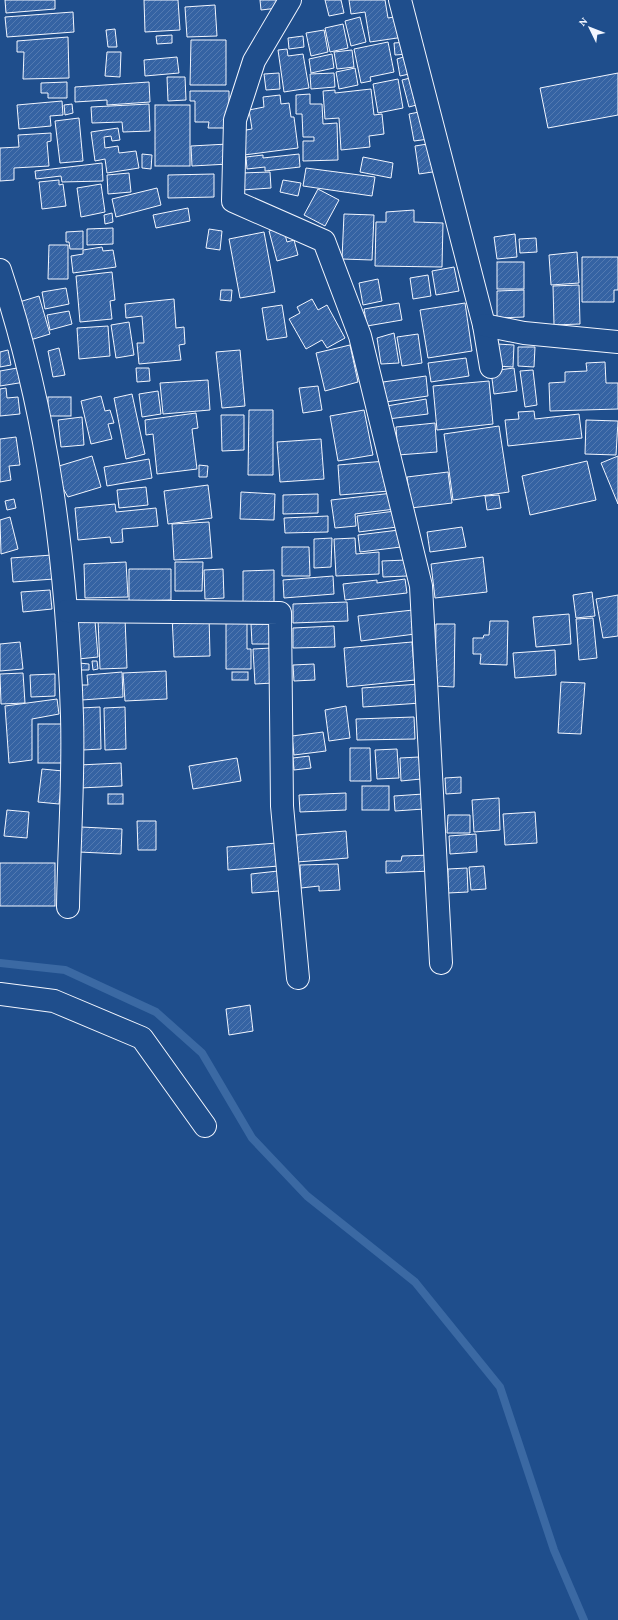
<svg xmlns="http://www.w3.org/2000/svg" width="618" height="1620" font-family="'Crimson Pro',serif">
	<defs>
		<pattern id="building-hatch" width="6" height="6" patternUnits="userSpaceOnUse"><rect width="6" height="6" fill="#3563a3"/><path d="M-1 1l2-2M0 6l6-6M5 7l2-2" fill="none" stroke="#537ab1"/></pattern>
	</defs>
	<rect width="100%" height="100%" fill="#1f4e8c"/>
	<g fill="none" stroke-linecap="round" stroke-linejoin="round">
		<path stroke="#3b69a3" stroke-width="8" d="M0 963 65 970 156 1012 202 1053 252 1138 307 1196 415 1282 500 1387 554 1550 584 1620"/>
	</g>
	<g fill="url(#building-hatch)" stroke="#f2f6ff">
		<path d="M5 0H55V9L6 13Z"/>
		<path d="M144 0H178L180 30 145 32Z"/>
		<path d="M260 0H277L278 8 261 10Z"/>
		<path d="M325 0H341L344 13 329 16Z"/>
		<path d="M349 0H385L388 18 400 16 404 37 370 42 365 12 351 14Z"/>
		<path d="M215 5 217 36 187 37 185 7Z"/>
		<path d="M73 12 74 32 7 37 5 17Z"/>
		<path d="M360 17 366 42 351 46 345 21Z"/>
		<path d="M343 24 348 48 330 52 325 28Z"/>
		<path d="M115 29 117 47H108L106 30Z"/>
		<path d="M324 30 328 52 311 56 306 33Z"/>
		<path d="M172 35V43L157 44 156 36Z"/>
		<path d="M303 36 304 47 289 49 288 38Z"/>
		<path d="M68 37 69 78 23 79 24 52H17V41Z"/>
		<path d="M191 40H226V85H190Z"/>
		<path d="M388 42 394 72 370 77 371 81 361 83 354 49Z"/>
		<path d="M408 42 409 54 395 55 394 43Z"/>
		<path d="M287 49 288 56 303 54 309 88 284 92 278 50Z"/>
		<path d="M352 50 354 67 337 69 334 52Z"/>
		<path d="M107 52H121L120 77 105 76Z"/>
		<path d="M332 54 334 68 311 73 309 59Z"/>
		<path d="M410 55 414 73 400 76 397 59Z"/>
		<path d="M177 57 179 73 145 76 144 60Z"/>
		<path d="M355 68 358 85 339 89 336 72Z"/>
		<path d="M279 73 280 89 266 90 264 74Z"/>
		<path d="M334 73 335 87 311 89 310 74Z"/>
		<path d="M618 73V115L548 128 540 88Z"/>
		<path d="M418 76 424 103 409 107 402 80Z"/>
		<path d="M167 77H185L186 100 168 101Z"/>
		<path d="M398 79 403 108 378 113 373 84Z"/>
		<path d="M67 82V98H48V93H41V83Z"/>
		<path d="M149 82 150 102 107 105V100L75 102V87Z"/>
		<path d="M371 89 374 115 382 114 384 134 369 136 370 147 341 150 339 118 325 119 323 91 335 90V93Z"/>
		<path d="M190 91H229V128H208L209 122H195V101H190Z"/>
		<path d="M310 94V104H322L323 124 337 123 338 160 303 161V141H314V137H303L302 114H296V95Z"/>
		<path d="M280 95 281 104 289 103 291 117H294L298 148 244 155 240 131 252 129 249 110 264 107 263 97Z"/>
		<path d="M62 101 63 115 50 116 51 126 19 129 17 105Z"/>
		<path d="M72 104 73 113 65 115 64 105Z"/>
		<path d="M149 104 150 131 123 132 122 122 92 123 91 107Z"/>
		<rect x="155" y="105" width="35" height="61"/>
		<path d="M424 111 429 139 414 141 409 114Z"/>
		<path d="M79 118 83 161 60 163 55 121Z"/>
		<path d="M118 128 120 140 112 141 111 136 104 137 105 148 118 146 119 153 136 151 139 168 107 173 105 159 95 161 91 132Z"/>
		<path d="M51 133V141L47 142 49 166 14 168V180L0 181V148L19 147 18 135Z"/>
		<path d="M434 143 439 171 419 174 415 146Z"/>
		<path d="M228 144 229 164 192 166 191 146Z"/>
		<path d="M142 154 152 155 151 169 142 168Z"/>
		<path d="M299 154 300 167 265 171V167L247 169 246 157 263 155V158Z"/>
		<path d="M363 157 393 163 391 178 360 172Z"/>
		<path d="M102 163 103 181 62 182 61 176 36 179 35 171Z"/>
		<path d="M306 168 375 177 372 196 303 186Z"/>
		<path d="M270 172 271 188 242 190 241 173Z"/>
		<path d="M129 173 131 192 108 194 107 175Z"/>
		<path d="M214 174V197L168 198V175Z"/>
		<path d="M59 180V185L63 184 66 206 42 209 39 182Z"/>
		<path d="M283 180 301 183 298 196 280 192Z"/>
		<path d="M101 184 105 212 81 217 77 188Z"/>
		<path d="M157 188 161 205 116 217 112 199Z"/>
		<path d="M318 189 339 200 325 226 304 215Z"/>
		<path d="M188 208 190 221 156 228 153 215Z"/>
		<path d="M414 210V222L443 223 442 267 375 266 376 222H386V212Z"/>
		<path d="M112 213 113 222 105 224 104 215Z"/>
		<path d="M344 214 374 215 372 260 342 259Z"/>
		<path d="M283 227 287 242 294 240 298 255 277 261 269 231Z"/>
		<path d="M113 228V244L87 245V229Z"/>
		<path d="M209 229 222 231 220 250 206 248Z"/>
		<path d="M83 231V249H70L69 242H66V232Z"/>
		<path d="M264 232 275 292 240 298 229 239Z"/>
		<path d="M515 234 517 257 497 259 494 237Z"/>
		<path d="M536 238 537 252 520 253 519 239Z"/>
		<path d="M49 245H68V279H48Z"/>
		<path d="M102 247 103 251 113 250 116 267 73 273 71 256 83 254V250Z"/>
		<path d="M577 252 579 283 551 285 549 255Z"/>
		<path d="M582 257H618V290H614V302H582Z"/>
		<rect x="497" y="262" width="27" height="27"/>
		<path d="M454 267 459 291 436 295 432 271Z"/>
		<path d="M112 272 115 300 110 301 112 319 80 322 76 276Z"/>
		<path d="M428 275 431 296 413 299 410 278Z"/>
		<path d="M378 279 382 301 363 305 359 283Z"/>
		<path d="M579 285 580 324 554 325 553 286Z"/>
		<path d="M66 288 69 304 45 309 42 292Z"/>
		<path d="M221 290H232L231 301 220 300Z"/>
		<path d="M524 290V317L497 318V291Z"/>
		<path d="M39 296 50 334 27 341 16 303Z"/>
		<path d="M174 299 176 328 184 327 185 344 179 345 181 360 139 364 137 343H144L142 316 126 318 125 304Z"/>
		<path d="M312 299 318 310 327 305 345 338 327 348 322 340 306 349 289 319 300 313 297 307Z"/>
		<path d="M399 303 402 320 367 326 364 309Z"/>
		<path d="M465 303 472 351 428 358 420 310Z"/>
		<path d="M282 305 287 337 267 340 262 308Z"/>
		<path d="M69 311 72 324 50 330 47 315Z"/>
		<path d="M129 322 134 355 116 358 111 325Z"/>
		<path d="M108 326 110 356 79 359 77 328Z"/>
		<path d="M394 333 399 363 381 364 377 338Z"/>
		<path d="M418 334 422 363 402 366 397 337Z"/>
		<path d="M497 344 514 345 513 367 496 366Z"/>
		<path d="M350 345 358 382 325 391 316 353Z"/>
		<path d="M518 347H535L534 367 518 366Z"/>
		<path d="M59 348 65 375 53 377 48 351Z"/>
		<path d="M8 350 11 365 0 367V352Z"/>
		<path d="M240 350 245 406 222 408 216 352Z"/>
		<path d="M466 358 469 376 431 382 428 363Z"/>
		<path d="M605 362 606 383H618V409L550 411 549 383 565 382V372L587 371 586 363Z"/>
		<path d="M23 367 25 382 0 386V371Z"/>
		<path d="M136 368H149L150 381 137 382Z"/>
		<path d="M514 368 517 391 494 394 491 371Z"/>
		<path d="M533 370 537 405 525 407 520 371Z"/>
		<path d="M426 376 428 396 385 402 383 382Z"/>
		<path d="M208 380 210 410 163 414 160 383Z"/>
		<path d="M489 381 493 424 437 430 433 386Z"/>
		<path d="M318 386 322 410 303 413 299 388Z"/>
		<path d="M6 388 7 398 18 397 20 414 0 416V389Z"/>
		<path d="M158 391 161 414 142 417 139 394Z"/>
		<path d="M132 394 145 454 126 459 114 398Z"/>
		<path d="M101 396 105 411 110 410 114 423 108 424 112 439 91 444 81 401Z"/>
		<rect x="48" y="397" width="23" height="19"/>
		<path d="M426 399 428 414 388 419 387 406Z"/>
		<path d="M249 410H273V475H248Z"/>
		<path d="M364 410 373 455 338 461 330 416Z"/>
		<path d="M534 411 535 419 579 414 582 438 508 446 505 420 519 419 518 412Z"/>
		<path d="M196 413 198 428 192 429 197 469 157 474 153 434 146 435 145 420Z"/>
		<path d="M221 415H244V450L222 451Z"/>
		<path d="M82 417 84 445 61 447 58 420Z"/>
		<path d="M586 420 618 421 616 455 585 454Z"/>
		<path d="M435 423 437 452 398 455 396 427Z"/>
		<path d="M499 426 509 492 453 500 444 434Z"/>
		<path d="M16 437 20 465 9 466 11 480 0 482V439Z"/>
		<path d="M321 439 324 479 280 482 277 442Z"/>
		<path d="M92 456 101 487 68 497 60 483 59 466Z"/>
		<path d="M618 456V504L601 463Z"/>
		<path d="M149 459 152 478 107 486 104 467Z"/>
		<path d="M386 461 389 491 340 495 338 465Z"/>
		<path d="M587 461 596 500 530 515 522 476Z"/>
		<path d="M199 465 208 466 207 477H199Z"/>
		<path d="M448 472 452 503 411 508 407 477Z"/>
		<path d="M208 485 212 518 168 524 164 491Z"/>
		<path d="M146 487 148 505 119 508 117 490Z"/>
		<path d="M241 492 275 494 274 520 240 519Z"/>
		<path d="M393 493 395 509 355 514 356 526 335 528 331 500Z"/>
		<path d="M318 494V513L283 514V495Z"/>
		<path d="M499 495 501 508 487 510 485 496Z"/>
		<path d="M14 499 16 508 7 510 5 501Z"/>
		<path d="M115 504 116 512 156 508 158 526 122 529 123 542 111 543 110 537 78 540 75 508Z"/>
		<path d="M395 511 397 527 359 532 357 516Z"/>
		<path d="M328 516V532L285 533 284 518Z"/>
		<path d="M10 517 18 549 1 554 0 520Z"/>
		<path d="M209 522 212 558 174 560 172 524Z"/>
		<path d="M462 527 466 547 430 552 427 532Z"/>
		<path d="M399 530 401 547 360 552 358 535Z"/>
		<path d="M332 538 331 567 314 568V539Z"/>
		<path d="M355 538 356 554 379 552V574L336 576 334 539Z"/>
		<path d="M282 547H309L310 576H282Z"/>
		<path d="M52 555 54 579 13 582 11 558Z"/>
		<path d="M483 557 487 592 435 598 431 564Z"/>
		<path d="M407 560V576L383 577 382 561Z"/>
		<path d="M126 562 128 597 85 598 84 564Z"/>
		<path d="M175 562H203L202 591H175Z"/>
		<path d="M129 569H171V600L129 601Z"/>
		<path d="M223 569 224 598 205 599 204 570Z"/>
		<path d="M274 570V603L243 604V571Z"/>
		<path d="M333 576 334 594 284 598 283 580Z"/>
		<path d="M405 579 407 593 345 600 343 584 377 580V583Z"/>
		<path d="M50 590 52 609 23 612 21 592Z"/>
		<path d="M592 592 595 616 576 618 573 595Z"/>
		<path d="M618 595V636L603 638 596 599Z"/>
		<path d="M347 602 348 621 293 623V604Z"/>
		<path d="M413 610 415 634 361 641 358 616Z"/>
		<path d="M569 614 571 644 536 647 533 617Z"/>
		<path d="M209 615 210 656 174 657 172 616Z"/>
		<path d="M125 618 127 668 100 669 98 619Z"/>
		<path d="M226 618H247V649H251V669H226Z"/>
		<path d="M593 618 597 658 579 660 576 619Z"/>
		<path d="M95 621 98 657 78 659 75 623Z"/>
		<path d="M490 621H508L507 665 480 664 481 654H473V638H483L484 635H489Z"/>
		<path d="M251 624H277V644H252Z"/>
		<path d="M436 624H455L454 687 435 686Z"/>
		<path d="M334 626 335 647 293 648V628Z"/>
		<path d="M20 642 23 669 0 671V644Z"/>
		<path d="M412 642 415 680 347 687 344 648Z"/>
		<path d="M271 648 273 683 255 684 253 649Z"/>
		<path d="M555 650 556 675 515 678 513 653Z"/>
		<path d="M92 661H97L98 669 93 670Z"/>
		<path d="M79 663 89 664V670H79Z"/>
		<path d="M314 664 315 680 294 681 293 665Z"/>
		<path d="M166 671 167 699 125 701 123 673Z"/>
		<path d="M122 672 123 697 82 700 81 685H88L87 675Z"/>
		<rect x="232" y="672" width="16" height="8"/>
		<path d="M23 673 25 703 1 704 0 674Z"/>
		<path d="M55 674V696L31 697 30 675Z"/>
		<path d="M561 682 585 683 581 734 558 733Z"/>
		<path d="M420 684 421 703 363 707 362 688Z"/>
		<path d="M57 699 59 714 32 719V760L9 763 5 706Z"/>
		<path d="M346 706 350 738 329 741 325 710Z"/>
		<path d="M100 707 101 749 83 750 81 708Z"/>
		<path d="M125 707 126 749 105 750 104 708Z"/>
		<path d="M414 717 415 739 357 740 356 719Z"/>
		<rect x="38" y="724" width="24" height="39"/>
		<path d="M323 732 326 751 294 755 292 736Z"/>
		<path d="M350 748H370L371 781H350Z"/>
		<path d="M397 749 399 778 377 779 375 750Z"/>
		<path d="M309 756 311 768 294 770 293 758Z"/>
		<path d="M419 757 421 779 401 781 400 758Z"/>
		<path d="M237 758 241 781 193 789 189 766Z"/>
		<path d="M121 763 122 786 80 788 79 765Z"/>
		<path d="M42 769 63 771 59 804 38 802Z"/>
		<path d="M461 777V793L446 794 445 778Z"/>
		<rect x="362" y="786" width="27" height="24"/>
		<path d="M346 793V810L300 812 299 795Z"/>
		<rect x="108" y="794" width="15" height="10"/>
		<path d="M423 794 424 809 395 811 394 796Z"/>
		<path d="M499 798 500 830 474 832 472 800Z"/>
		<path d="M7 810 29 812 27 838 4 836Z"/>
		<path d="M535 812 537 843 505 845 503 814Z"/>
		<path d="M448 815H470V833H447Z"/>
		<path d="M137 821H156V850H138Z"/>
		<path d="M81 827 122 829 121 854 79 852Z"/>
		<path d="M346 831 348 858 297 862 296 835Z"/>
		<path d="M476 834 477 852 450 854 449 836Z"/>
		<path d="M277 843 279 866 228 870 227 847Z"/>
		<path d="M431 855V871L386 873V861H401L402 856Z"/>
		<rect x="0" y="863" width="55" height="43"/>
		<path d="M338 864 340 890 319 891V886L301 888 300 865Z"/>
		<path d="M484 866 486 889 471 890 469 867Z"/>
		<path d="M467 868 468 892 448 893V869Z"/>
		<path d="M278 871 279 891 252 893 251 874Z"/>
		<path d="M250 1005 253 1031 229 1035 226 1009Z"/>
	</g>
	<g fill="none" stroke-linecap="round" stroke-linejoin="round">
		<g stroke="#f2f6ff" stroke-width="24">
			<g id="street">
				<path d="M290 0 254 61 235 120 233 201 324 241 360 336 421 586 441 963"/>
				<path d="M400 0 484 325 491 367"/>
				<path d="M0 270C48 414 67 564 72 716 74 779 69 843 68 907"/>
				<path d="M484 325 524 333 618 342"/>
				<path d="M67 611 280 613 282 806 298 978"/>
				<path d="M0 994 54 1001 142 1038 205 1126"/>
			</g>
		</g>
		<use href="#street" stroke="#1f4e8c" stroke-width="22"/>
	</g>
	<g transform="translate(590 28) rotate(313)" stroke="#1f4e8c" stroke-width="3" paint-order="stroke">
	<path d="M0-3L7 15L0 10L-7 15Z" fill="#f2f6ff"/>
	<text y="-6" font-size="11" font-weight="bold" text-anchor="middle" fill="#f2f6ff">N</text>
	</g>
</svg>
